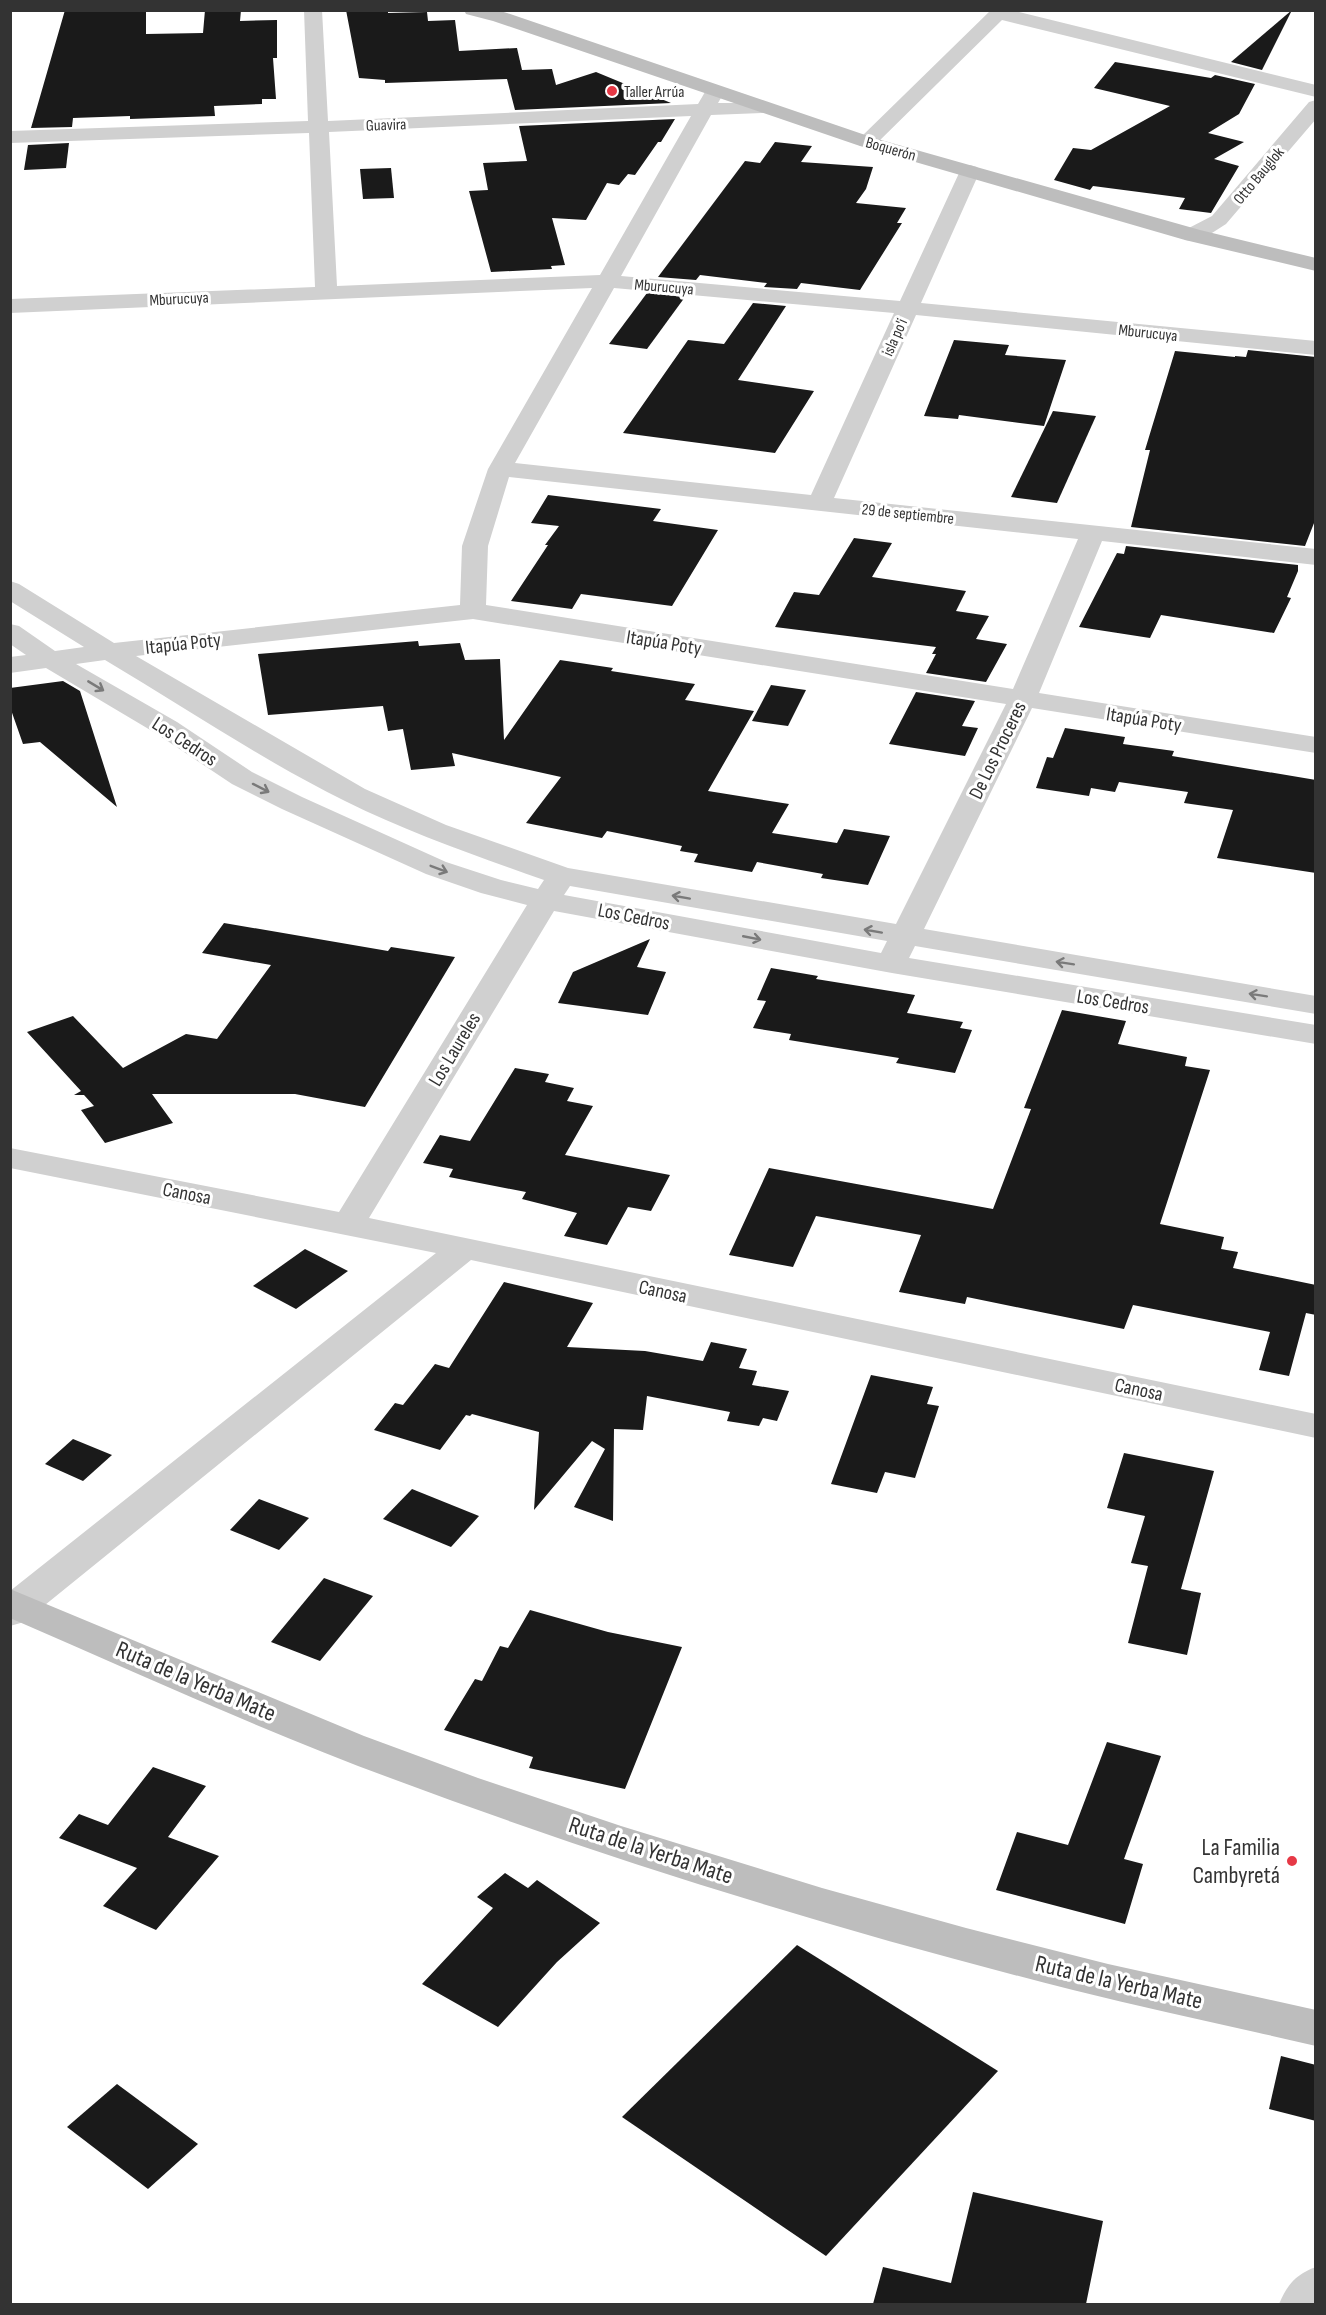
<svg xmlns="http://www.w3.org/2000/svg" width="1326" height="2315" font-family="'Sofia Sans Condensed',sans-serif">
	<rect width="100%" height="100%" fill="#fff"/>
	<g fill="#1a1a1a">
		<path d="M65 10H146V34L203 33 205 10H241L240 21 277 20V58H273L276 99H262V104L214 106 215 116 130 119V116L73 118 72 127 31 128Z"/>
		<path d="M346 10H388V13L427 12 428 21 455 20 459 51 517 48 522 70 552 69 556 85 596 72 671 103 515 110 507 79 385 83V80L359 78Z"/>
		<path d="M1292 10 1262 70 1231 62Z"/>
		<path d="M1115 62 1211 78 1215 75 1255 84 1239 114 1208 133 1244 142 1214 159 1239 166 1211 213 1179 209 1185 198 1093 186 1090 190 1054 180 1073 148 1091 150 1170 106 1094 88Z"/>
		<path d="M675 119 661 142H658L635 175 628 174 619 185 607 183 586 220 552 218 565 265 551 266 552 269 491 272 469 191 488 190 483 163 527 161 519 126Z"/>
		<path d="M775 142 812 146 801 162 873 167 866 189 856 203 906 208 897 223H902L860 290 801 283 797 289 764 287 767 283 700 275 696 280 658 277 745 161 760 163Z"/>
		<path d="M69 143 66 168 24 170 28 145Z"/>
		<path d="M391 168 394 198 363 199 360 169Z"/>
		<path d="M647 293 685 297 647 349 609 344Z"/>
		<path d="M753 303 786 306 738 380 814 391 775 453 623 433 688 340 724 344Z"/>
		<path d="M954 340 1009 345 1005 355 1066 360 1044 426 959 415 958 419 924 416Z"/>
		<path d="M1248 350 1316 357V518L1305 546 1131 527 1150 450H1145L1175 351 1235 357V356L1246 357Z"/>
		<path d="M1053 411 1096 416 1057 503 1011 497Z"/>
		<path d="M548 495 661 509 653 521 718 530 672 606 581 594 572 609 511 601 548 545H545L559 526 531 523Z"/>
		<path d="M854 538 892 543 872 577 966 591 956 611 989 616 976 639 1007 644 986 682 926 673 936 654H932L936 647 775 627 794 592 819 595Z"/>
		<path d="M1126 546 1298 565V571L1287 597 1291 598 1274 633 1161 615 1150 638 1079 627 1117 553 1124 554Z"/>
		<path d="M418 641 419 646 460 643 465 660 500 659 504 740 560 660 613 668 611 671 695 684 685 700 754 711 708 791 789 804 772 833 837 843 844 829 890 836 868 885 821 878 823 874 757 862 752 872 694 862 698 854 680 851 682 846 607 831 602 838 526 823 561 777 452 753 455 766 411 770 403 729 388 731 383 706 268 715 258 654Z"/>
		<path d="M63 681 80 691 117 807 40 742 23 744 10 707V688Z"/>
		<path d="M771 685 806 690 788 726 752 721Z"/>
		<path d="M916 692 975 701 962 726 978 728 965 756 889 744Z"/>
		<path d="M1065 728 1125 737 1123 744 1174 751 1172 756 1316 780V873L1217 858 1233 810 1184 803 1188 792 1119 782 1115 792 1091 788 1089 796 1036 788 1047 757 1053 758Z"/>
		<path d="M224 923 388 951 391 947 455 957 365 1107 295 1094H152L173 1123 105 1143 81 1110 94 1106 84 1095H74L81 1091 27 1032 73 1016 123 1068 186 1034 217 1039 271 965 202 953Z"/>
		<path d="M650 939 637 967 666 972 648 1015 558 1003 573 972Z"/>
		<path d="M771 968 818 976 816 979 915 995 907 1013 963 1022 960 1028 972 1030 955 1073 896 1063 899 1058 789 1040 791 1034 753 1028 766 1001 757 1000Z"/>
		<path d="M1062 1010 1126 1021 1118 1044 1187 1057 1185 1066 1210 1070 1160 1224 1224 1237 1221 1249 1238 1252 1233 1268 1316 1285V1315L1306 1313 1289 1376 1259 1370 1270 1332 1133 1305 1124 1329 967 1297 965 1304 899 1292 921 1235 816 1216 793 1267 729 1255 769 1168 993 1209 1031 1109 1024 1108Z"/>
		<path d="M515 1068 549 1074 545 1082 574 1088 567 1101 593 1106 565 1155 670 1175 651 1211 628 1207 607 1245 564 1236 577 1213 522 1199 526 1192 449 1177 453 1169 423 1163 440 1135 470 1141Z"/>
		<path d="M305 1249 348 1271 296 1309 253 1286Z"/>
		<path d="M504 1282 593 1303 567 1347 645 1351 703 1361 711 1342 747 1349 739 1368 757 1371 752 1385 789 1391 777 1421 763 1418 759 1426 727 1421 730 1412 647 1396 643 1430 614 1429 613 1521 574 1507 605 1449 592 1441 534 1510 539 1432 472 1414 470 1416 466 1415 440 1450 374 1430 395 1403 403 1405 435 1364 449 1368Z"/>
		<path d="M871 1375 933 1387 927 1404 939 1406 915 1478 885 1472 877 1493 831 1484Z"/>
		<path d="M73 1439 112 1455 83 1481 45 1464Z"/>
		<path d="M1124 1453 1214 1471 1181 1589 1201 1593 1187 1655 1128 1643 1148 1566 1131 1563 1145 1516 1107 1508Z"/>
		<path d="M412 1489 479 1516 451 1547 383 1519Z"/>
		<path d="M259 1499 309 1518 279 1550 230 1530Z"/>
		<path d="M324 1578 373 1596 320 1661 271 1642Z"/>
		<path d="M530 1610 608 1632 682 1647 625 1789 529 1768 533 1757 444 1730 475 1679 482 1681 500 1646 508 1648Z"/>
		<path d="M1107 1742 1161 1756 1124 1859 1143 1864 1125 1924 996 1890 1017 1832 1068 1845Z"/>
		<path d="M153 1767 206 1786 168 1837 219 1856 156 1930 103 1906 137 1868 59 1838 79 1814 108 1825Z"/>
		<path d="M505 1873 528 1888 537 1880 600 1923 557 1962 498 2027 422 1984 493 1908 477 1897Z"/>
		<path d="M797 1945 998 2071 826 2256 622 2117Z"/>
		<path d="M1281 2056 1316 2065V2121L1269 2109Z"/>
		<path d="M117 2084 198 2144 148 2189 67 2127Z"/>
		<path d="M973 2192 1103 2221 1086 2304H873L883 2267 951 2283Z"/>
	</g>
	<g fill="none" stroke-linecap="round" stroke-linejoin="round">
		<g fill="#d0d0d0" fill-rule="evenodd">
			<path d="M304 10H322L328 121 698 104 705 92H719L722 96 718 103H769L772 107 769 111 762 113 711 115 621 276 900 301 960 171 963 167 970 165 977 167 980 171 921 303 1316 341V355L916 315 834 498 1316 549V565L1102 541 1039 693 1316 737V753L1032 708 924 929 1316 996V1014L915 946 909 958 1316 1025V1044L892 973 554 911 369 1218 1316 1414V1438L471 1260 24 1622 10 1626V1591L436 1253 10 1168V1148L339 1212 527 905 481 893 426 874 282 809 232 784 157 734 46 668 10 673V657L26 655 10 644V624L19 626 55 651 84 647 10 601V581L19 584 114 643 460 605 462 546 488 469 592 288 10 313V299L315 287 309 133 10 143V131L308 121ZM691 116 600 275 337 286 329 132ZM614 288 894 313 811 495 515 463ZM509 477 1078 539 1013 689 486 605 488 546ZM473 619 1006 704 896 924 568 868 446 825 365 789 136 656ZM105 660C184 707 262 760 345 801 409 833 477 856 544 880L538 889 501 880 446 862 302 797 252 772 177 722 76 664ZM570 886 887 941 881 953 564 895Z"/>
			<path d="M991 10H1011L1316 85V97L1002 20 874 146H860L857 142 860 138Z"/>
			<path d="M1316 100V119L1226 224 1201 240 1193 241 1185 240 1182 235 1185 230 1212 216 1309 102Z"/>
			<path d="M1316 2267V2304H1279C1287 2285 1296 2274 1316 2267Z"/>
		</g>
		<g fill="#bdbdbd" fill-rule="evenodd">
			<path d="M464 10H497L507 13 874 138 1200 230 1316 258V271L1185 240 860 146 493 21 466 14Z"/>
			<path d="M10 1589 364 1736 478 1778 621 1826 822 1888 966 1928 1108 1964 1316 2010V2046C1235 2027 1153 2010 1073 1990 843 1932 615 1862 393 1779 263 1731 137 1673 10 1618Z"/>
		</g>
	</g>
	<defs><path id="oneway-shaft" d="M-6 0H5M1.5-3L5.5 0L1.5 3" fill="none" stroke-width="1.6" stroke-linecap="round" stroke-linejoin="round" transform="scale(1.5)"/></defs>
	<g stroke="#7a7a7a">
		<use href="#oneway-shaft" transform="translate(96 686) rotate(31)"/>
		<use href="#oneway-shaft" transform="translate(261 788) rotate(27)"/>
		<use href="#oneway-shaft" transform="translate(439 869) rotate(21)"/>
		<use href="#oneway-shaft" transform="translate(681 897) rotate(-170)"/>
		<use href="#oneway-shaft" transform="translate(873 931) rotate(-170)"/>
		<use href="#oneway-shaft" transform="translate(752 938) rotate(11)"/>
		<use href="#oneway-shaft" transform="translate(1065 963) rotate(-171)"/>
		<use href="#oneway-shaft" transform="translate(1258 995) rotate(-171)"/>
	</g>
	<g fill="#e63946" stroke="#fff" stroke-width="2">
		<circle cx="612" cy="91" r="6"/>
		<circle cx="1292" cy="1861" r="6"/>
	</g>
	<g text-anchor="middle" stroke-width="6" stroke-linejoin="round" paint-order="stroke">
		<g font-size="16" fill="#333" stroke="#fff" text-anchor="start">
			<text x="624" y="97">Taller Arrúa</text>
		</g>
		<g font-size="16" fill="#333" stroke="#fff">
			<text transform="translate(386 124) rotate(-2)" y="6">Guavira</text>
			<text transform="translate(891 148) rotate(16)" y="6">Boquerón</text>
			<text transform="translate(1258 175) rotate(-50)" y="6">Otto Bauglok</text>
			<text transform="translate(664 286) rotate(5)" y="6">Mburucuya</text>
			<text transform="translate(179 298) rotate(-3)" y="6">Mburucuya</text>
			<text transform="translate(1148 332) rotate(6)" y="6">Mburucuya</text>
			<text transform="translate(894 337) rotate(-66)" y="6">isla po'i</text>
			<text transform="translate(908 513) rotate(6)" y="6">29 de septiembre</text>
		</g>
		<g font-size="20" fill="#333" stroke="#fff">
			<text transform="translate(664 642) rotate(9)" y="7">Itapúa Poty</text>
			<text transform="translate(183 643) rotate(-6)" y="7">Itapúa Poty</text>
			<text transform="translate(1144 719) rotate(9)" y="7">Itapúa Poty</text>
			<text transform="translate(185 741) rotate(33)" y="7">Los Cedros</text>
			<text transform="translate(997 750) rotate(-64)" y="7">De Los Proceres</text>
			<text transform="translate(634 916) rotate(11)" y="7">Los Cedros</text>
			<text transform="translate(1113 1001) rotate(9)" y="7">Los Cedros</text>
			<text transform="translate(454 1049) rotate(-59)" y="7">Los Laureles</text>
			<text transform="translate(187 1193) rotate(11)" y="7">Canosa</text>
			<text transform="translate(663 1291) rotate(12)" y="7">Canosa</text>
			<text transform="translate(1139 1389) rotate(12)" y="7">Canosa</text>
		</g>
		<g font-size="24" fill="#333" stroke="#fff">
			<text transform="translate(196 1681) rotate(23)" y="8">Ruta de la Yerba Mate</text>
			<text transform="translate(651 1850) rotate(18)" y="8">Ruta de la Yerba Mate</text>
			<text transform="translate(1119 1982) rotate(13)" y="8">Ruta de la Yerba Mate</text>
		</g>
		<g font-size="24" fill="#333" stroke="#fff" text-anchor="end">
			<text x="1280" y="1855">La Familia<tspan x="1280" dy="28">Cambyretá</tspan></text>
		</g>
	</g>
	<rect width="1326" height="2315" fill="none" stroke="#333333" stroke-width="24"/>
</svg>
